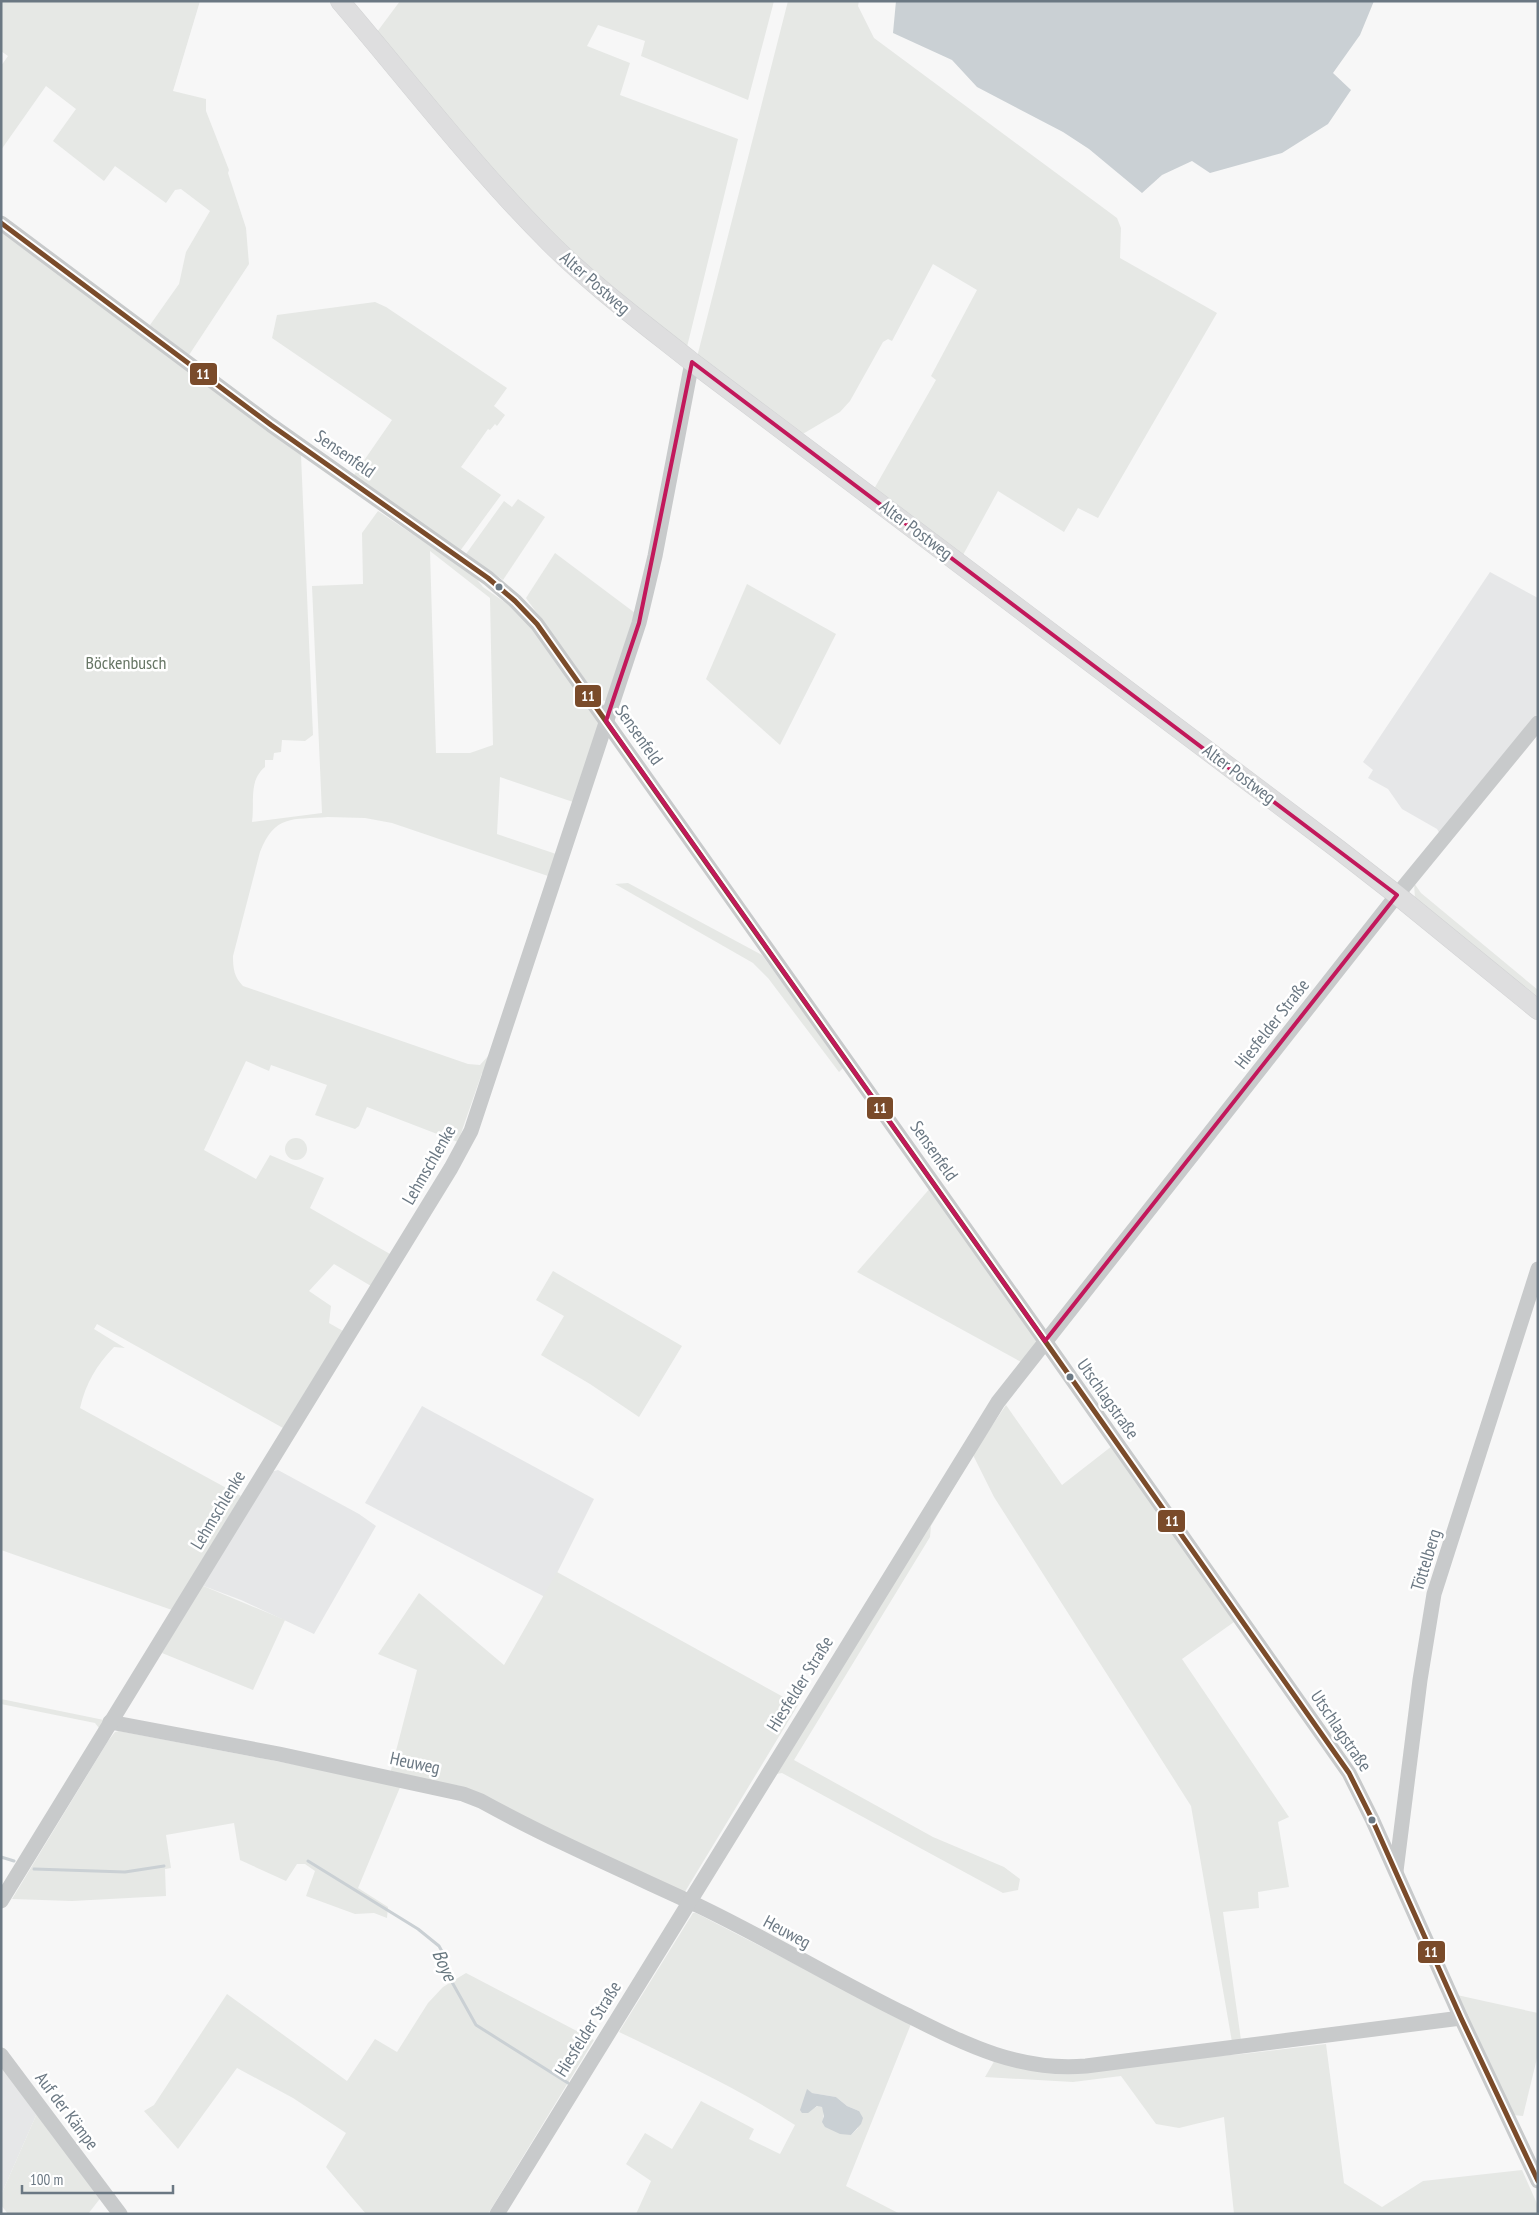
<svg xmlns="http://www.w3.org/2000/svg" width="1539" height="2215" viewBox="0 0 1539 2215" font-family="'PT Sans Narrow',sans-serif">
	<style>
		.built { fill: #e6e7e8 }
		.green { fill: #e6e8e5; fill-rule: evenodd }
		.water { fill: #cad0d4 }
		.lines { fill: none; stroke-linecap: round; stroke-linejoin: round }
		.stream { stroke: #cad0d4; stroke-width: 3 }
		.major-casing { stroke: #d2d3d4; stroke-width: 20 }
		.minor { stroke: #c8cacb; stroke-width: 15 }
		.major { stroke: #dededf; stroke-width: 19 }
		.bus-1-casing { stroke: #fff; stroke-width: 9 }
		.bus-1 { stroke: #7a4b2a; stroke-width: 5 }
		.marked { fill: none; stroke: #c2185b; stroke-width: 4; stroke-linejoin: round }
		.bus-dot { fill: #6b7883; stroke: #fff; stroke-width: 2 }
		.labels { text-anchor: middle; stroke-width: 5; stroke-linejoin: round; paint-order: stroke }
		.street-label { font-size: 18px; fill: #6b7883; stroke: #fff }
		.park-label { font-size: 18px; fill: #677665; stroke: #fff }
		.water-label { font-size: 19px; font-style: italic; fill: #67777f; stroke: #fff }
		.line-badge { stroke: #fff; stroke-width: 2 }
		.badge-label { font-size: 14px; text-anchor: middle; font-weight: bold; fill: #fff }
	</style>
	<rect width="100%" height="100%" fill="#f7f7f7"/>
	<g class="built">
		<path d="M1490 572 1538 598V713L1440 834 1437 829 1402 809 1388 789 1368 778 1373 770 1363 762Z"/>
		<path d="M422 1406 594 1499 545 1597 365 1503Z"/>
		<path d="M278 1470 359 1514 376 1526 314 1634 241 1600 201 1585 271 1472Z"/>
		<path d="M1 2062 38 2111 1 2195Z"/>
	</g>
	<g class="green">
		<path d="M1 1H200L173 91 206 99V111L229 170 228 173 246 228 249 264 189 355 150 325 179 284 186 252 210 211 181 189 175 190 166 203 115 166 104 181 53 141 76 109 46 86 1 150V66L8 56 1 51Z"/>
		<path d="M400 1H774L748 100 641 56 645 41 598 25 587 46 630 63 620 95 738 139 687 347C666 330 645 315 624 298 531 221 455 124 377 32Z"/>
		<path d="M788 1H859L858 6 874 38 1117 218 1121 228 1120 258 1217 313 1098 518 1078 508 1064 532 998 491 963 555 874 489 936 380 931 376 977 290 933 264 892 341 888 339 883 342 850 401 840 412 801 435 697 357Z"/>
		<path d="M1 231 301 455 313 735 305 741 282 740 281 752 274 753 273 760H265V767C248 781 255 802 252 822L322 813 312 586 363 584 362 533 378 511 459 565 475 577 483 587 519 612 548 646 595 713 600 723 598 738 567 835 562 837 573 802 500 777 497 834 556 854 549 888 487 1075 482 1073 458 1142 367 1107 359 1126 355 1129 315 1115 327 1085 271 1065 269 1071 246 1061 204 1150 256 1179 270 1155 324 1178 310 1208 390 1254 371 1286 334 1264 309 1291 331 1306 329 1323 343 1331 283 1428 97 1324 94 1329 125 1348 114 1347C96 1366 86 1383 80 1408L241 1496 172 1610 1 1550ZM430 551 490 598 493 745 470 753H436ZM328 817 365 818 392 823 548 876 489 1055 480 1065 468 1064 243 986C234 977 233 968 233 956L260 852C275 814 292 820 328 817Z"/>
		<path d="M375 302 386 307 507 388 494 406 505 415 497 426 495 424 490 430 488 429 461 467 501 495 460 551 354 475 392 420 272 338 277 315Z"/>
		<path d="M518 499 545 517 503 580 466 554 504 501 512 507Z"/>
		<path d="M555 553 635 613 606 701 600 700 526 598Z"/>
		<path d="M747 584 836 634 780 745 706 679Z"/>
		<path d="M628 883 762 955 844 1067 839 1072 768 978 753 963 615 884Z"/>
		<path d="M1414 883 1421 893 1538 990V1003L1415 899Z"/>
		<circle cx="296" cy="1149" r="11"/>
		<path d="M932 1186 1042 1338 1023 1363 857 1272Z"/>
		<path d="M553 1271 682 1346 639 1417 590 1384 541 1355 564 1316 536 1300Z"/>
		<path d="M1006 1405 1062 1485 1112 1446 1172 1530 1234 1622 1182 1659 1289 1817 1278 1822 1289 1887 1258 1892 1259 1908 1223 1912 1241 2040 1232 2042 1191 1806 994 1497 973 1455 931 1526 930 1537 794 1760 933 1837 1004 1867 1020 1879 1018 1890 1003 1893 782 1773 771 1775 973 1454Z"/>
		<path d="M557 1572 798 1705 683 1895 520 1817 460 1786 390 1774 417 1670 378 1654 419 1593 504 1665Z"/>
		<path d="M201 1585 285 1620 253 1690 162 1653Z"/>
		<path d="M1 1699 104 1720 99 1728 95 1723 1 1704Z"/>
		<path d="M119 1731 401 1785 358 1888 388 1907 387 1918 374 1913 355 1914 306 1896 315 1871 305 1864H297L286 1881 240 1860 234 1823 166 1835 171 1868 165 1869 166 1896 72 1901 12 1899 108 1741 115 1732Z"/>
		<path d="M693 1913H696L911 2024 846 2186 900 2214H636L651 2181 626 2164 645 2133 672 2149 701 2101 754 2129 749 2139 780 2154 795 2125C739 2089 679 2061 619 2032ZM812 2093 836 2097 847 2106 859 2111 858 2128 851 2135 823 2119 824 2112 822 2107 818 2106 811 2110Z"/>
		<path d="M466 1973 594 2040 488 2214H366L326 2167 346 2133 293 2098 237 2068 178 2149 144 2111 154 2105 227 1994 347 2081 375 2039 397 2052 428 2003 443 1987Z"/>
		<path d="M1457 1995 1538 2013V2054L1523 2116 1513 2115Z"/>
		<path d="M1326 2044 1344 2183 1382 2207 1423 2181 1522 2170 1538 2206V2214H1234L1224 2117 1179 2128 1156 2124 1121 2076 1073 2082 985 2077 996 2058 1036 2069 1243 2054Z"/>
		<path d="M38 2111 102 2196 88 2214H8L1 2205V2195Z"/>
	</g>
	<g class="water">
		<path d="M896 1H1374L1360 35 1333 73 1351 90 1328 124 1282 153 1210 173 1192 161 1162 175 1142 193 1089 149 1063 132 977 87 952 60 893 33Z"/>
		<path d="M807 2089 812 2093 836 2097 847 2106 859 2111 863 2118 861 2124 851 2135 840 2134 825 2127 822 2122 824 2116 822 2107 817 2106 808 2113H802L800 2110Z"/>
	</g>
	<g class="lines">
		<g class="stream">
			<path d="M1 1857 14 1861"/>
			<path d="M308 1861 418 1929 439 1946 444 1955 443 1966 476 2025 568 2083"/>
			<path d="M34 1869 125 1872 164 1866"/>
		</g>
		<g class="major-casing">
			<path id="major" d="M340 1C409 82 474 167 549 242 593 286 643 323 692 362L1338 849 1397 895 1538 1010"/>
		</g>
		<g class="minor">
			<path d="M1 223 271 425 488 578 515 601 537 624 1045 1341 1349 1773 1372 1819 1461 2018 1538 2181"/>
			<path d="M110 1722 279 1754 463 1794 481 1801C552 1840 626 1872 699 1906 770 1940 837 1981 907 2015 965 2044 1019 2072 1086 2066L1461 2018"/>
			<path d="M1396 1871 1420 1680 1434 1594 1538 1269"/>
			<path d="M1 1901 451 1168 471 1131 639 623 655 556 692 362"/>
			<path d="M1 2055 120 2214"/>
			<path d="M497 2214 998 1402 1397 895 1538 723"/>
		</g>
		<use href="#major" class="major"/>
		<g class="bus-1-casing">
			<path id="bus-1" d="M1 223 271 425 488 578 515 601 537 624 1045 1341 1349 1773 1372 1819 1461 2018 1538 2181"/>
		</g>
		<use href="#bus-1" class="bus-1"/>
	</g>
	<path class="marked" d="M692 362 1397 895 1045 1341 606 721 639 623Z"/>
	<g class="bus-dot">
		<circle cx="499" cy="587" r="4.5"/>
		<circle cx="1070" cy="1377" r="4.5"/>
		<circle cx="1372" cy="1820" r="4.5"/>
	</g>
	<g class="labels">
		<g class="street-label">
			<text transform="translate(595 283) rotate(41)" y="6">Alter Postweg</text>
			<text transform="translate(345 454) rotate(35)" y="6">Sensenfeld</text>
			<text transform="translate(916 530) rotate(37)" y="6">Alter Postweg</text>
			<text transform="translate(639 735) rotate(55)" y="6">Sensenfeld</text>
			<text transform="translate(1239 774) rotate(37)" y="6">Alter Postweg</text>
			<text transform="translate(1272 1024) rotate(-52)" y="6">Hiesfelder Straße</text>
			<text transform="translate(934 1151) rotate(55)" y="6">Sensenfeld</text>
			<text transform="translate(429 1165) rotate(-60)" y="6">Lehmschlenke</text>
			<text transform="translate(1108 1399) rotate(55)" y="6">Utschlagstraße</text>
			<text transform="translate(218 1510) rotate(-59)" y="6">Lehmschlenke</text>
			<text transform="translate(1426 1560) rotate(-73)" y="6">Töttelberg</text>
			<text transform="translate(800 1684) rotate(-58)" y="6">Hiesfelder Straße</text>
			<text transform="translate(1341 1731) rotate(56)" y="6">Utschlagstraße</text>
			<text transform="translate(415 1763) rotate(12)" y="6">Heuweg</text>
			<text transform="translate(787 1932) rotate(28)" y="6">Heuweg</text>
			<text transform="translate(588 2029) rotate(-58)" y="6">Hiesfelder Straße</text>
			<text transform="translate(67 2111) rotate(53)" y="6">Auf der Kämpe</text>
		</g>
		<g class="park-label">
			<text x="126" y="669">Böckenbusch</text>
		</g>
		<g class="water-label">
			<text transform="translate(445 1965) rotate(66)" y="7">Boye</text>
		</g>
	</g>
	<g class="line-badge">
		<rect x="189" y="362" width="29" height="24" rx="5" fill="#7a4b2a"/>
		<rect x="574" y="684" width="28" height="24" rx="5" fill="#7a4b2a"/>
		<rect x="866" y="1096" width="28" height="24" rx="5" fill="#7a4b2a"/>
		<rect x="1157" y="1509" width="29" height="24" rx="5" fill="#7a4b2a"/>
		<rect x="1417" y="1940" width="29" height="24" rx="5" fill="#7a4b2a"/>
	</g>
	<g class="badge-label">
		<text x="203" y="379">11</text>
		<text x="588" y="701">11</text>
		<text x="880" y="1113">11</text>
		<text x="1172" y="1526">11</text>
		<text x="1431" y="1957">11</text>
	</g>
	<rect width="1539" height="2215" fill="none" stroke="#6b7883" stroke-width="5"/>
	<path d="M22 2185v8h151v-8" fill="none" stroke="#6b7883" stroke-width="2.5"/>
	<text x="30" y="2185" font-size="15" fill="#6b7883" stroke="#ffffff" stroke-width="4" paint-order="stroke">100 m</text>
</svg>
